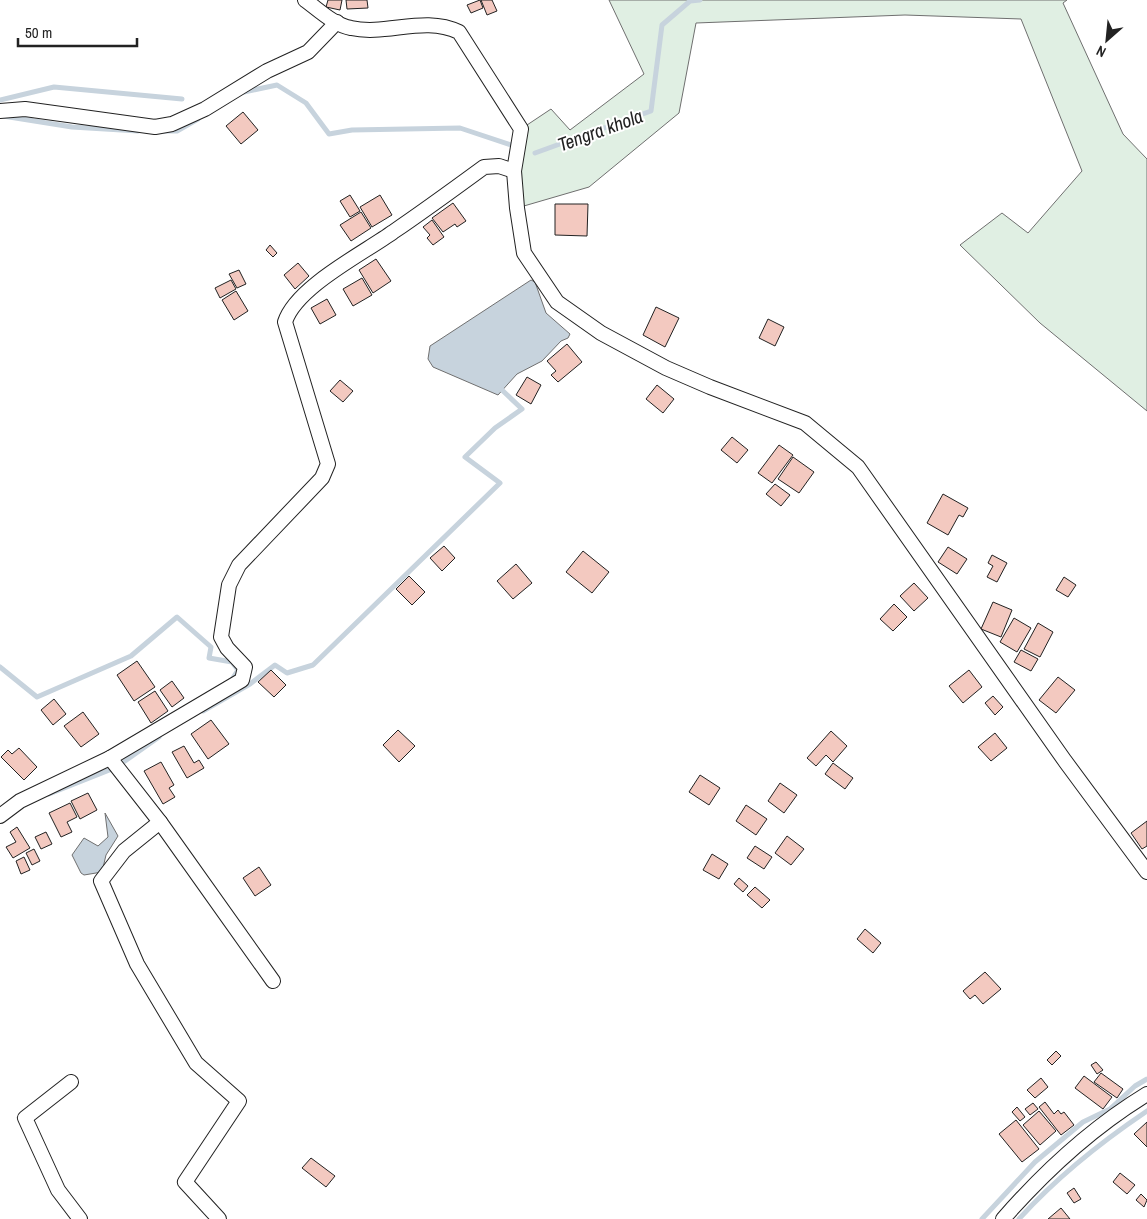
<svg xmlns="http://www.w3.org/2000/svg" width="1147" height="1219" viewBox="0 0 1147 1219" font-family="'Archivo Narrow',sans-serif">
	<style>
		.green { fill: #e0efe3; stroke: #6f6f6f }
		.water { fill: #c7d3dd; stroke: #6f6f6f }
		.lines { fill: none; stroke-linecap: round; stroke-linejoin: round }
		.stream { stroke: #c7d3dd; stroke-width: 5 }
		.building { fill: #f3c9c0; stroke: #222 }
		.minor-casing { stroke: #222; stroke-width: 16 }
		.minor { stroke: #fff; stroke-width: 14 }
		.labels { text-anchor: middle; stroke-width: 4; stroke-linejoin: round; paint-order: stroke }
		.water-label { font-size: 19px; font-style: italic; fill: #222; stroke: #fff }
	</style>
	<rect width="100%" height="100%" fill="#fff"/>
	<path class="green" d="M609 0H1067L1063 3 1123 134 1147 159V411L1040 323 960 245 1002 213 1028 233 1082 171 1021 19 905 15 696 23 679 113 589 187 517 208 521 129 551 109 570 130 644 74Z"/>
	<g class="water">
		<path d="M531 280 535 282 546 313 570 334 568 338 561 341 542 361 517 374 498 395 433 367 428 359 430 346Z"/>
		<path d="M105 813 118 836 106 855 102 872 84 875 81 873 72 855 84 838 98 846 108 837Z"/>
	</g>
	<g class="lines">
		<g class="stream">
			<path d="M244 92 277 85 306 103 329 134 352 130 460 128 511 145"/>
			<path d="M0 100 54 87 182 99"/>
			<path d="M3 116 72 127 138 131"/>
			<path d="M164 131H177L198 119"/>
			<path d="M535 153 651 111 662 25 690 1 700 0"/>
			<path d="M0 667 37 697 131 656 177 617 211 647 209 658 232 662 238 670 231 681"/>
			<path d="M203 711 250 684 275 665 287 673 313 665 500 483 465 457 495 428 522 409 502 390"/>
			<path d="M125 761 159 737"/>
			<path d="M49 794 112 769"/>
			<path d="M982 1219 1035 1162 1083 1122 1110 1109 1135 1086 1147 1079"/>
			<path d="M1019 1219C1056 1178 1101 1142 1147 1111"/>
		</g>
	</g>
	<g class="building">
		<path d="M328 0H342L340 10 326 7Z"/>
		<path d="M346 0H367L368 8 347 9Z"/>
		<path d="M480 0 483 8 471 13 467 5Z"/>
		<path d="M481 0H492L497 11 487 15Z"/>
		<path d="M243 112 258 130 241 144 226 126Z"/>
		<path d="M350 195 360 211 350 217 340 201Z"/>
		<path d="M380 195 392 215 372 227 360 207Z"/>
		<path d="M453 203 466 221 457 227 455 224 443 232 432 218Z"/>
		<path d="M555 204H588L587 236 555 235Z"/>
		<path d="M361 212 371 228 351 241 340 225Z"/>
		<path d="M432 220 444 237 433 245 427 238 430 235 423 227Z"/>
		<path d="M270 245 277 253 273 257 266 250Z"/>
		<path d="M376 259 391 281 373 293 359 270Z"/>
		<path d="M298 263 309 276 295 289 284 275Z"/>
		<path d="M239 270 246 284 237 288 229 274Z"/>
		<path d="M362 278 372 295 353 306 343 289Z"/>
		<path d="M231 280 236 289 220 298 215 288Z"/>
		<path d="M236 291 248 311 234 320 222 300Z"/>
		<path d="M327 299 336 315 320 324 311 308Z"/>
		<path d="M656 307 679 318 665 347 643 335Z"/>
		<path d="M768 319 784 327 775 346 759 338Z"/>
		<path d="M567 344 582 362 558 382 551 375 556 371 547 361Z"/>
		<path d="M527 377 541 385 531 404 516 395Z"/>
		<path d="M340 380 353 391 343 402 330 391Z"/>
		<path d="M657 385 674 399 663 413 646 399Z"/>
		<path d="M732 437 748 450 737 463 721 450Z"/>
		<path d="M779 445 793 455 772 483 758 473Z"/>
		<path d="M793 457 814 472 799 493 778 479Z"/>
		<path d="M775 484 790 495 781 506 766 494Z"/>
		<path d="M943 494 968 508 963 517 959 515 948 535 927 523Z"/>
		<path d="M444 546 455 558 442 571 430 558Z"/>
		<path d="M948 547 967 559 957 574 938 562Z"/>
		<path d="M583 551 609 572 592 593 566 572Z"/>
		<path d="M992 555 1007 563 997 582 987 577 993 566 988 563Z"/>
		<path d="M516 564 532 583 513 599 497 581Z"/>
		<path d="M409 576 425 592 412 605 396 589Z"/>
		<path d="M1064 577 1076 585 1068 597 1056 590Z"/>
		<path d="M914 583 928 598 914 611 900 596Z"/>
		<path d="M993 602 1012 610 1001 637 981 629Z"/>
		<path d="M894 604 907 617 893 631 880 619Z"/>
		<path d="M1014 618 1031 628 1017 652 1000 642Z"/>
		<path d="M1038 623 1053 632 1040 657 1024 649Z"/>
		<path d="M1021 650 1038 659 1031 671 1014 662Z"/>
		<path d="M137 661 155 687 134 701 117 675Z"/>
		<path d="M271 670 286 685 274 697 258 682Z"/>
		<path d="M969 670 982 687 963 703 949 686Z"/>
		<path d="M1058 677 1075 690 1056 713 1039 700Z"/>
		<path d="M172 681 184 698 172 707 160 690Z"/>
		<path d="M155 691 168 711 151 723 138 702Z"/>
		<path d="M993 696 1003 707 995 715 985 703Z"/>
		<path d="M54 699 66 714 53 725 41 710Z"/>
		<path d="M83 712 99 734 81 747 64 726Z"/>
		<path d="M211 720 229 744 208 759 191 734Z"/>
		<path d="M398 730 415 746 399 762 383 745Z"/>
		<path d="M831 731 847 746 833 762 826 755 816 766 807 758Z"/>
		<path d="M995 733 1007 748 991 761 978 747Z"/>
		<path d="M184 746 194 763 199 760 204 768 187 778 172 752Z"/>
		<path d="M19 748 37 767 24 780 1 757 8 750 12 754Z"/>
		<path d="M161 762 174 785 169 788 175 797 163 804 144 771Z"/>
		<path d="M833 763 853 778 845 789 825 774Z"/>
		<path d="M700 775 720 788 709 805 689 792Z"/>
		<path d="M780 783 797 795 784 813 768 801Z"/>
		<path d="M88 793 97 810 80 819 71 801Z"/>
		<path d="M70 803 77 817 67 822 72 832 61 837 49 813Z"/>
		<path d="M746 805 767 819 756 835 736 821Z"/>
		<path d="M1147 821V846L1142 849 1131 833Z"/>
		<path d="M17 827 30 848 13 858 6 847 16 842 10 832Z"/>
		<path d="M46 832 52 844 41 849 35 837Z"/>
		<path d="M787 836 804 849 791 865 775 853Z"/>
		<path d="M755 846 772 857 764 869 747 858Z"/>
		<path d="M34 849 40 861 32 865 26 853Z"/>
		<path d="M712 854 728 864 719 879 703 870Z"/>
		<path d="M24 857 30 870 21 874 16 861Z"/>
		<path d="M259 867 271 885 255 896 243 878Z"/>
		<path d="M739 878 748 886 743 892 734 884Z"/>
		<path d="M755 887 770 900 762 908 747 895Z"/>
		<path d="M865 929 881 943 873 953 857 939Z"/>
		<path d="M985 972 1001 989 983 1004 975 995 970 999 963 991Z"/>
		<path d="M1056 1051 1061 1056 1052 1065 1047 1060Z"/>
		<path d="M1096 1062 1103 1070 1097 1074 1091 1065Z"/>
		<path d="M1101 1073 1123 1089 1117 1098 1094 1082Z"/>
		<path d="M1084 1076 1112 1097 1103 1109 1075 1088Z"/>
		<path d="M1041 1078 1048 1087 1035 1098 1027 1090Z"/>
		<path d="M1045 1102 1054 1114 1058 1110 1061 1114 1064 1112 1074 1125 1061 1135 1039 1107Z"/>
		<path d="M1033 1103 1038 1109 1030 1115 1025 1109Z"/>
		<path d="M1017 1107 1025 1117 1020 1121 1012 1112Z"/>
		<path d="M1039 1111 1056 1131 1040 1145 1023 1125Z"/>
		<path d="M1016 1120 1039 1149 1022 1162 999 1134Z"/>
		<path d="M1147 1122V1147L1134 1134Z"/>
		<path d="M311 1158 335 1176 326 1187 302 1168Z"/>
		<path d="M1120 1173 1135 1185 1127 1194 1113 1182Z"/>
		<path d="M1074 1188 1081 1199 1074 1203 1067 1193Z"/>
		<path d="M1141 1194 1147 1200 1144 1207 1136 1200Z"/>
		<path d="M1061 1208 1070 1219H1048Z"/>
	</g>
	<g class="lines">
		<g class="minor-casing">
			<g id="minor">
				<path d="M305 0C319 10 334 25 351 28 387 36 424 15 459 32L521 129 514 171 517 208 524 253 557 302 601 333 666 368 710 387 805 423 858 467 1065 761 1147 872"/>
				<path d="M0 111 25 109 155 127 172 124 205 109 267 71 308 52 337 22"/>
				<path d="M110 758 160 822 124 851 101 881 137 964 196 1063 239 1101 185 1182 219 1219"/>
				<path d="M0 816 20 801 110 758 242 680 245 667 227 648 221 637 229 585 239 565 322 478 328 464 285 322C296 287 364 253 393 232 424 211 454 189 484 167L499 166 514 171"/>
				<path d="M160 822 273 981"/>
				<path d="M71 1082 25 1118 58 1190 80 1219"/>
				<path d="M1003 1219C1044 1172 1093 1127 1147 1094"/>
			</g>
		</g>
		<use href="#minor" class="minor"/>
	</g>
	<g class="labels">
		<g class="water-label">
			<text transform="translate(600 130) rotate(-20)" y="7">Tengra khola</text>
		</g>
	</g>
	<g transform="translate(1107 40) rotate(207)" stroke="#ffffff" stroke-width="4" paint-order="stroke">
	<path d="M0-4L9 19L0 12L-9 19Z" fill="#222222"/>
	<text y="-8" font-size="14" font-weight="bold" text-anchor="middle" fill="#222222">N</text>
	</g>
	<path d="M18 38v8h119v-8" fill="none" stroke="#222222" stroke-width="2.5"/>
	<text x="25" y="38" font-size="15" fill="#222222" stroke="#ffffff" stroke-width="4" paint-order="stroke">50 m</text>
</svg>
